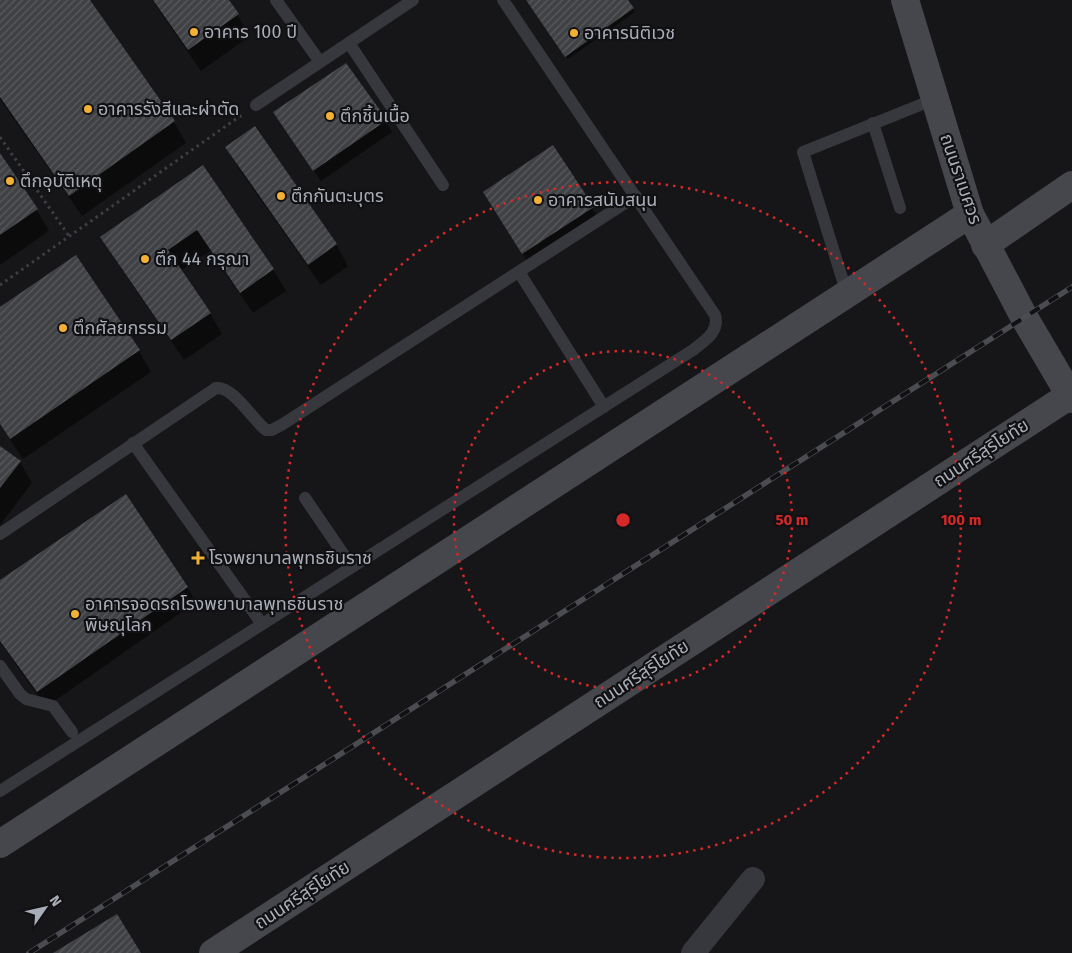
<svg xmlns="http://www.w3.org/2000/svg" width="1072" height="953" viewBox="0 0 1072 953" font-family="'Fira Sans','Noto Sans Thai',sans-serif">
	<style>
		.shadow { fill: #0007 }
		.building { fill: url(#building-hatch) }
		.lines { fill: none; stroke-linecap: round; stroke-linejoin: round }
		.path { stroke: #3d3f44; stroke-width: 3; stroke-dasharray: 2.5 4; stroke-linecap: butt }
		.lane { stroke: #37383d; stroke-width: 12 }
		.street { stroke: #37383d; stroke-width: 24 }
		.secondary { stroke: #45474d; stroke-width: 28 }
		.rail-casing { stroke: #4a4c52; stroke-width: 5.5 }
		.rail { stroke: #111113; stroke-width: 4; stroke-dasharray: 11; stroke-linecap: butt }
		.ring { fill: none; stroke: #d62828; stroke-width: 2.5; stroke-dasharray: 2.5 5 }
		.poi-dot { fill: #f2b134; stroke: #111113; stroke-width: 2 }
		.labels { text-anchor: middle; stroke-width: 4.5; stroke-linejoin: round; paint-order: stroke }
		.poi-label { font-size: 18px; fill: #a8adb8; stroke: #111113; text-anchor: start }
		.street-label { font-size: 18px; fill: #a8adb8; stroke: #111113 }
		.centre { fill: #d62828; stroke: #111113; stroke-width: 2.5 }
		.ring-label { font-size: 15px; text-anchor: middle; font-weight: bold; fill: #d62828; stroke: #111113; stroke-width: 4.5; stroke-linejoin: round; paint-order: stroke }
	</style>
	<defs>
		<pattern id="building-hatch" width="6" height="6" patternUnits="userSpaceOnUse" patternTransform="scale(1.25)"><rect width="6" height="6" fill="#404145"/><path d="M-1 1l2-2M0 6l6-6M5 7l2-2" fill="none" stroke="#595a5e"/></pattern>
	</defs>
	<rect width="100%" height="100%" fill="#161618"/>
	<g class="shadow">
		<path d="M0 0H89L174 122 186 143 82 216 0 99Z"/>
		<path d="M152 0H228L250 36 201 71Z"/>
		<path d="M527 0H627L635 12 568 59Z"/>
		<path d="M274 112 386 121 392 132 321 181Z"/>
		<path d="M552 147 602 223 532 268 493 208Z"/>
		<path d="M227 148 336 244 348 266 321 285 239 169Z"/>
		<path d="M0 156 37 210 49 231 0 265Z"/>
		<path d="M203 167 273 269 286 291 253 313 210 251 180 271 210 313 222 334 184 360 114 258 102 237Z"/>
		<path d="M75 257 139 351 151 372 23 459 0 425V308Z"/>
		<path d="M0 448 20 462 32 483 0 525Z"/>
		<path d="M0 582 187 587 196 602 46 707 0 642Z"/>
	</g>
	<g class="building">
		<path d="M0 0H90L175 121 69 196 0 97Z"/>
		<path d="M153 0H229L239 14 188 50Z"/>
		<path d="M526 0H628L634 8 565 57Z"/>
		<path d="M346 63 387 120 313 171 273 112Z"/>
		<path d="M255 126 337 244 308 265 225 147Z"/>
		<path d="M553 145 594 207 522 254 483 192Z"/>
		<path d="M0 153 38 209 0 235Z"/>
		<path d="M203 165 274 269 240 293 197 230 168 250 211 313 171 340 100 237Z"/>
		<path d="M76 255 140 350 10 439 0 424V307Z"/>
		<path d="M0 446 21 461 0 488Z"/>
		<path d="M126 494 188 587 37 692 0 641V580Z"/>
		<path d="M117 914 141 953H53Z"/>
	</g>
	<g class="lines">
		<g class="path">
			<path d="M0 137 69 236"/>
			<path d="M0 285 243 114"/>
		</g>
		<g class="lane">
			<path d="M276 0 320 62"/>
			<path d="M349 43 443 185"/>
			<path d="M256 105 413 0"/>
			<path d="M873 123 900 208"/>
			<path d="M519 272 604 407"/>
			<path d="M847 294 803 152 935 99"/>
			<path d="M133 443 262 624"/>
			<path d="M305 498 352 567"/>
			<path d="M0 534 216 388C233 386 252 419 266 430H272L283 424 636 196"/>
			<path d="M0 666 20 694 26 699 53 706 72 732"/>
			<path d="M0 791 693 350C704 341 720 332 715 315L503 0"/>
		</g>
		<path class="street" d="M693 953 753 879"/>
		<g class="secondary">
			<path d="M905 0 970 214 1024 317 1072 399"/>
			<path d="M985 245 1072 185"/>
			<path d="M0 844 970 214"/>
			<path d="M213 953 1072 394"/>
		</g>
		<g class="rail-casing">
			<path id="rail" d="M29 953 1072 287"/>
		</g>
		<use href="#rail" class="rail"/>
	</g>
	<g class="ring">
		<circle cx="623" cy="520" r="169"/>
		<circle cx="623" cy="520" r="338"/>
	</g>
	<g class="poi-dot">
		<circle cx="194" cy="32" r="5"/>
		<circle cx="574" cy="33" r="5"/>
		<circle cx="88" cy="109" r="5"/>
		<circle cx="330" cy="116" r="5"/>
		<circle cx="10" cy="181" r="5"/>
		<circle cx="281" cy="196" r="5"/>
		<circle cx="538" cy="200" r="5"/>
		<circle cx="145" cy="259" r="5"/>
		<circle cx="63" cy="328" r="5"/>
		<path d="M195.5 550.5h5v5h5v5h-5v5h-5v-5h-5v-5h5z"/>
		<circle cx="75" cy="614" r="5"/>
	</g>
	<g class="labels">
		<g class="poi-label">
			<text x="204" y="38">อาคาร 100 ปี</text>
			<text x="584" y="39">อาคารนิติเวช</text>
			<text x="98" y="115">อาคารรังสีและผ่าตัด</text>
			<text x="340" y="122">ตึกชิ้นเนื้อ</text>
			<text x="20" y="187">ตึกอุบัติเหตุ</text>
			<text x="291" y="202">ตึกกันตะบุตร</text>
			<text x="548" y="206">อาคารสนับสนุน</text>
			<text x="155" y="265">ตึก 44 กรุณา</text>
			<text x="73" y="334">ตึกศัลยกรรม</text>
			<text x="209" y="564">โรงพยาบาลพุทธชินราช</text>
			<text x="85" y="610">อาคารจอดรถโรงพยาบาลพุทธชินราช<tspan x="85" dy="21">พิษณุโลก</tspan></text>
		</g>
		<g class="street-label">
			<text transform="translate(961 179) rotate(71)" y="6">ถนนราเมศวร</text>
			<text transform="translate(981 453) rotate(-33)" y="6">ถนนศรีสุริโยทัย</text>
			<text transform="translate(641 674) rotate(-33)" y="6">ถนนศรีสุริโยทัย</text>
			<text transform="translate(302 895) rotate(-33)" y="6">ถนนศรีสุริโยทัย</text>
		</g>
	</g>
	<circle cx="623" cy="520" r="8" class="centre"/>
	<g class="ring-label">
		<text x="792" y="525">50 m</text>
		<text x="961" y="525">100 m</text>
	</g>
	<g transform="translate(45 908) rotate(56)" stroke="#111113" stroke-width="4" paint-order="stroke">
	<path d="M0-4L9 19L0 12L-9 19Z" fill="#a8adb8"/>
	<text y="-8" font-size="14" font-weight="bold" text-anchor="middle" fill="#a8adb8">N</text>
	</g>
</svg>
